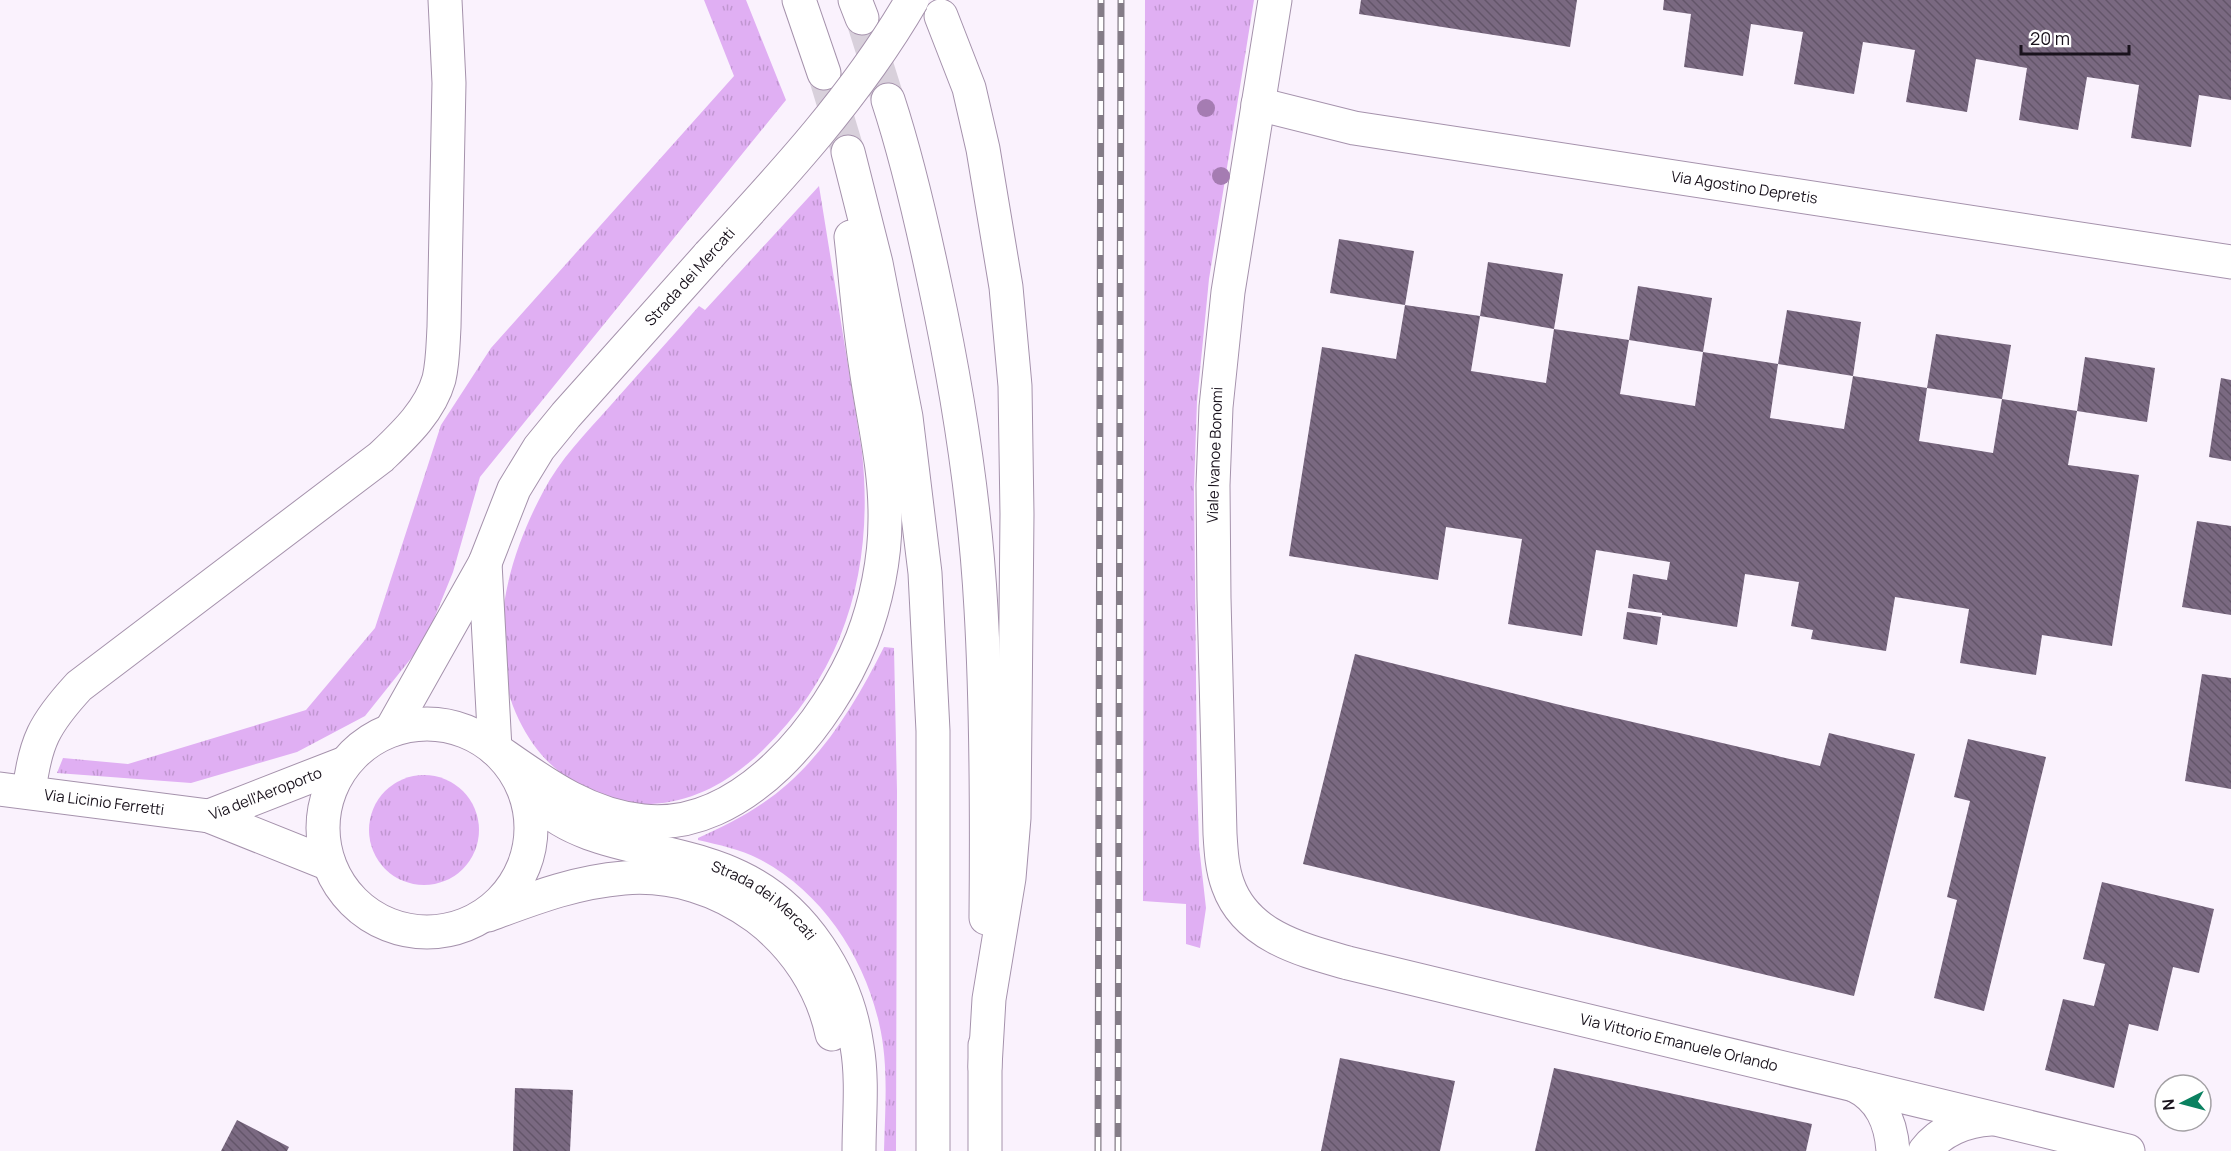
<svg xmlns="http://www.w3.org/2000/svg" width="2231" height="1151" viewBox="0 0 2231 1151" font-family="Manrope,sans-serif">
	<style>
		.grass { fill: url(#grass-tufts) }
		.building { fill: url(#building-back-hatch) }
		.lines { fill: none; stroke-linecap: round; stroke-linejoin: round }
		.highway-tunnel { stroke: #d8d0db; stroke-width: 33; stroke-dasharray: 33 16; stroke-linecap: butt }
		.minor-casing { stroke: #a592ac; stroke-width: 35 }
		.highway-casing { stroke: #a592ac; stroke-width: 35 }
		.minor { stroke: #fff; stroke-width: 33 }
		.highway { stroke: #fff; stroke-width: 33 }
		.rail-casing { stroke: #847c87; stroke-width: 7 }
		.rail { stroke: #fff; stroke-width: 4.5; stroke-dasharray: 14; stroke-linecap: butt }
		.minor-bridge-casing { stroke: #a592ac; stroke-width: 35; stroke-linecap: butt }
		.minor-bridge { stroke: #fff; stroke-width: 33 }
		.tree { fill: #a57cb2 }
		.labels { text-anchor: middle; stroke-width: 4.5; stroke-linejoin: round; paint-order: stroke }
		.street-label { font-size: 15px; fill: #19121c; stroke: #fff }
	</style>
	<defs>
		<pattern id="grass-tufts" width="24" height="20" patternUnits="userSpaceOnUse" patternTransform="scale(1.5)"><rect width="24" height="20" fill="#e0aff3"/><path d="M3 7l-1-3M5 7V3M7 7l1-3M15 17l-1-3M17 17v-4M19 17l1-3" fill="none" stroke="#c096d0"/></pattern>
		<pattern id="building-back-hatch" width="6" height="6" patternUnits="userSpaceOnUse" patternTransform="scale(1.5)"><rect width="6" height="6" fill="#7a6981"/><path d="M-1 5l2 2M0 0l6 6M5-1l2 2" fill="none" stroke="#635569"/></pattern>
	</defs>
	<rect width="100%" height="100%" fill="#faf2fd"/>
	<g class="grass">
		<path d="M704 0H746L786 100 480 477 453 572 425 641 365 716 297 752 191 783 57 773 63 758 128 764 306 710 375 628 441 425 491 348 734 76Z"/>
		<path d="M1145 0H1254L1209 279 1197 401 1194 488 1197 774 1199 846 1206 908 1200 948 1186 944V904L1143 901Z"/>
		<path d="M819 186 862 452C874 566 847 668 763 750 732 780 695 802 651 804 618 806 601 797 573 781 549 767 531 745 519 720 484 647 506 561 543 492 560 459 586 433 611 405 640 372 670 339 699 306L705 310Z"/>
		<path d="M884 647 894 648 897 791 896 1151H884C885 1109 889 1065 879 1023 864 956 821 891 759 859 740 849 719 845 698 840V838C720 828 743 817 763 803 818 766 855 705 884 647Z"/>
		<circle cx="424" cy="830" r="55"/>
	</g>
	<g class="building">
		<path d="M1361 0H1577L1570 47 1359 14Z"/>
		<path d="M1664 0H2231V100L2199 95 2191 147 2131 138 2139 85 2114 81 2087 77 2078 130 2019 120 2027 68 1976 59 1967 112 1906 102 1915 50 1890 46 1863 42 1854 94 1794 84 1803 32 1751 24 1743 76 1684 67 1691 14 1663 10Z"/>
		<path d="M1339 239 1414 251 1405 305 1330 293Z"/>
		<path d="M1488 262 1563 274 1554 329 1480 316Z"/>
		<path d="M1638 286 1712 298 1703 352 1629 340Z"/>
		<path d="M1405 305 1480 316 1471 371 1546 383 1554 329 1629 340 1620 394 1695 406 1703 352 1778 364 1770 418 1844 429 1853 376 1927 388 1919 441 1993 453 2002 399 2077 411 2068 465 2139 475 2112 646 2042 635 2036 675 1960 663 1969 609 1895 597 1886 651 1811 639 1813 630 1791 626 1799 582 1745 574 1737 627 1662 615V613L1628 608 1633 574 1667 580 1670 562 1596 550 1582 636 1508 624 1522 539 1446 527 1438 580 1289 556 1322 347 1396 359Z"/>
		<path d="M1787 310 1861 322 1853 376 1778 364Z"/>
		<path d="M1936 334 2011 345 2002 399 1927 388Z"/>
		<path d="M2085 357 2155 368 2147 422 2077 411Z"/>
		<path d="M2221 378 2231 380V461L2209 457Z"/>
		<path d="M2197 521 2231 526V615L2182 607Z"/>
		<path d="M1627 612 1661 617 1657 645 1623 639Z"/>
		<path d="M1355 654 1560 705 1820 766 1829 733 1915 754 1854 996 1303 864Z"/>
		<path d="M2202 674 2231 678V789L2185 781Z"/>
		<path d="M1968 739 2046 757 1984 1011 1934 998 1957 900 1947 897 1970 801 1954 797Z"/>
		<path d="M2102 882 2214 909 2199 973 2173 967 2158 1031 2129 1024 2114 1088 2045 1070 2063 999 2094 1006 2105 964 2083 959Z"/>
		<path d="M1340 1058 1455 1081 1440 1151H1321Z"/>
		<path d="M1554 1068 1812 1124 1806 1151H1535Z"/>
		<path d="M515 1088 573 1090 570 1151H513Z"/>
		<path d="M237 1120 289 1147 287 1151H221Z"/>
	</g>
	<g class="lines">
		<g class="highway-tunnel">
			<path d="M862 18 888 100"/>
			<path d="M824 73 848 152"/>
		</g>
		<g class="minor-casing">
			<g id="minor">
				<path id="s1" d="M1275 0 1228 292 1216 407 1213 485 1214 598 1220 834C1221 851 1222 869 1228 885 1246 936 1302 950 1348 963L2128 1151"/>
				<path id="s2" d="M1258 104 1354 128 2231 262"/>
				<path d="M485 563 495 749"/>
				<circle cx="427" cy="828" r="104"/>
				<path d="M391 730 485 563 514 489 539 448 566 415 709 255"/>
				<path id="s3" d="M522 782C527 789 532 797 539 803 569 833 617 842 656 851 684 858 713 864 739 877 804 908 847 976 857 1046 863 1080 859 1117 859 1151"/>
				<path id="s4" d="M0 789 209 816"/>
				<path d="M29 792C35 742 44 724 79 686L381 457C404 435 430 411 439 379 443 362 443 344 444 327L449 83 445 0"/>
				<path id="s5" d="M329 864 209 816 345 763"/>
				<path d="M488 915C534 898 575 882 624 878 721 870 812 939 832 1034"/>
				<path d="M1854 1085C1881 1098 1891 1122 1893 1151"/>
				<path d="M1925 1151C1940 1131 1966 1120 1991 1119"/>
			</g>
		</g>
		<g class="highway-casing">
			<g id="highway">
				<path d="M799 0 824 73"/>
				<path d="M855 0 862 18"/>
				<path d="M941 16 969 88 983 149 1006 287 1015 386 1017 514 1014 818 1009 878 989 999 985 1067"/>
				<path d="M888 100C908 161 922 223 935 285 958 392 975 500 981 609 987 712 987 815 986 918"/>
				<path d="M848 152 876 263 906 417 925 573 933 731V1151"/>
				<path d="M495 749C541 781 585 815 643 821 743 832 829 722 862 639 876 603 885 559 885 520 886 469 873 418 866 368 859 324 856 281 851 237"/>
				<path d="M985 1151V1045"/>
			</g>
		</g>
		<use href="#minor" class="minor"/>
		<use href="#highway" class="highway"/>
		<g class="rail-casing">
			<g id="rail">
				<path d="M1098 1151 1101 0"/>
				<path d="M1118 1151 1121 0"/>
			</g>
		</g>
		<use href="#rail" class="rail"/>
		<g class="minor-bridge-casing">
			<path id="minor-bridge" d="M709 255C783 175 857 95 912 0"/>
		</g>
		<use href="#minor-bridge" class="minor-bridge"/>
	</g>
	<g class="tree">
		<circle cx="1206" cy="108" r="9"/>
		<circle cx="1221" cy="176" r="9"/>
	</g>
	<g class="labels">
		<g class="street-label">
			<text dy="5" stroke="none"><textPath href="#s2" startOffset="494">Via Agostino Depretis</textPath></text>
			<text transform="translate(690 277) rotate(-48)" y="5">Strada dei Mercati</text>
			<text transform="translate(1215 455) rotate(-88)" y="5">Viale Ivanoe Bonomi</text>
			<text dy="5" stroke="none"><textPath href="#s5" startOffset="190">Via dell'Aeroporto</textPath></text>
			<text dy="5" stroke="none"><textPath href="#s4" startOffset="105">Via Licinio Ferretti</textPath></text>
			<text dy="5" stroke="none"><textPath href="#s3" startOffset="276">Strada dei Mercati</textPath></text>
			<text dy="5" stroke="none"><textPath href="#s1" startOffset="1380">Via Vittorio Emanuele Orlando</textPath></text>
		</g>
	</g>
	<g transform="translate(2183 1103) rotate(264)"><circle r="28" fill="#ffffff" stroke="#a3a0a4" stroke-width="1.5"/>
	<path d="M0-4.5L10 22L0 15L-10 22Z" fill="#0a8160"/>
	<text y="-9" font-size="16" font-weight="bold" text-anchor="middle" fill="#19121c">N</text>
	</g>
	<path d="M2021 45v9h108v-9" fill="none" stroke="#19121c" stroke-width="3"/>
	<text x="2030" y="45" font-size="18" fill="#19121c" stroke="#ffffff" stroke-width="4.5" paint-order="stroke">20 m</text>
</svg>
